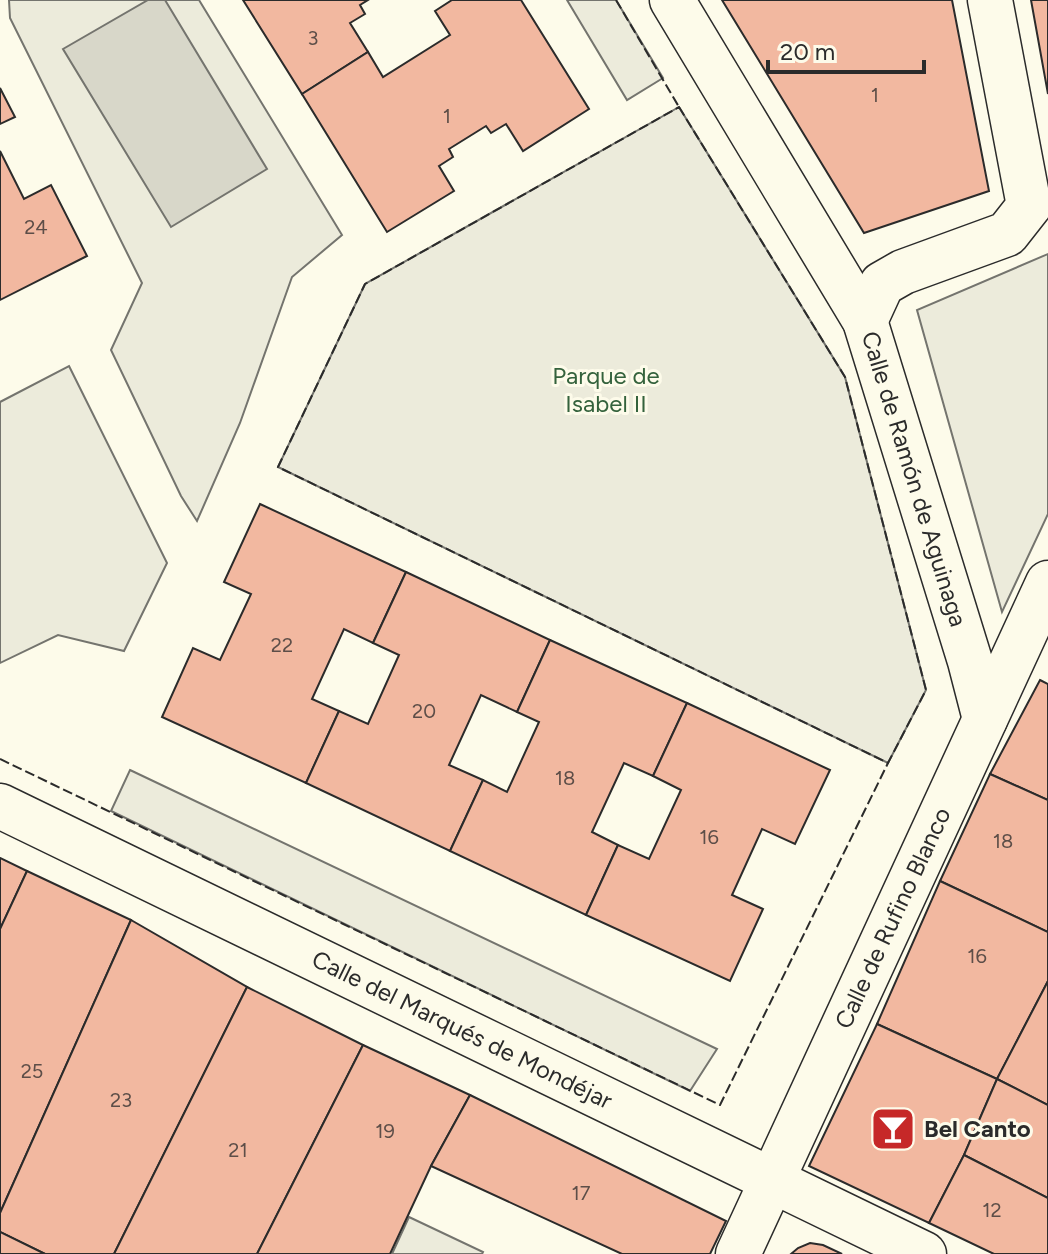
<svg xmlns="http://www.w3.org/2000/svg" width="1048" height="1254" viewBox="0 0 1048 1254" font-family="Figtree,sans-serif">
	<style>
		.green { fill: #ecebdb; stroke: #74746e; stroke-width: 2 }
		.water { fill: #d8d7c9; stroke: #74746e; stroke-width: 2 }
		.building { fill: #f2b8a0; stroke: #2b2b2b; stroke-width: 2 }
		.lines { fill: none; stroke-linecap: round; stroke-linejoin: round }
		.street-casing { stroke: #2b2b2b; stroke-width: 47 }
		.street { stroke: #fdfbea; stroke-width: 44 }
		.fence { stroke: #2b2b2b; stroke-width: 2; stroke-dasharray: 10 4; stroke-linecap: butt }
		.labels { text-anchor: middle; stroke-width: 6; stroke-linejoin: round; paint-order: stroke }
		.number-label { font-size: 20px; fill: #5d4e48 }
		.park-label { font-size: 24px; fill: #34623c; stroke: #fdfbea }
		.street-label { font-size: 24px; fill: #2b2b2b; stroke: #fdfbea }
		.poi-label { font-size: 24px; font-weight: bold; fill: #2b2b2b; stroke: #fdfbea; text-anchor: start }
	</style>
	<rect width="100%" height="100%" fill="#fdfbea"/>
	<g class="green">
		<path d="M9 0H199L342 235 292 277 240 423 197 521 181 496 111 350 142 283 10 18Z"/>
		<path d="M567 0H616L663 78 627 100Z"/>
		<path d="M679 107 845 377 926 690 888 763 278 467 365 284Z"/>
		<path d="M1048 254V514L1002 612 917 310Z"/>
		<path d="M69 366 167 563 124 651 58 635 0 663V402Z"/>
		<path d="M130 770 717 1049 690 1091 111 811Z"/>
		<path d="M409 1217 483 1252 482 1254H392Z"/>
	</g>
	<path class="water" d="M148 0H165L267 169 171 227 63 49Z"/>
	<g class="building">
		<path d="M243 0H368L360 5 365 14 350 23 368 52 302 94Z"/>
		<path d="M452 0H521L589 109 523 151 506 124 491 133 486 126 449 149 453 157 439 166 454 191 387 232 302 94 368 52 383 77 450 35 435 11Z"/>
		<path d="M722 0H952L989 191 864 233Z"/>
		<path d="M1031 0H1048V94Z"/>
		<path d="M0 88 15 117 0 124Z"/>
		<path d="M0 151 24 199 51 185 87 256 0 300Z"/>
		<path d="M260 504 406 572 373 643 344 629 312 699 339 711 306 783 162 717 193 648 220 660 251 594 224 582Z"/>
		<path d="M406 572 550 640 517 712 481 695 449 765 483 780 450 851 306 783 339 711 368 724 399 655 373 643Z"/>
		<path d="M550 640 687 703 653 776 624 763 592 832 618 845 586 915 450 851 483 780 507 792 539 722 517 712Z"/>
		<path d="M1040 680 1048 684V800L990 774Z"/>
		<path d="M687 703 830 770 795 844 762 829 732 895 763 909 730 981 586 915 618 845 649 859 681 790 653 776Z"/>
		<path d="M990 774 1048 800V932L940 881Z"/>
		<path d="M0 858 27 871 0 929Z"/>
		<path d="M27 871 131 920 0 1213V929Z"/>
		<path d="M940 881 1048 932V981L997 1079 877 1024Z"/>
		<path d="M131 920 247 987 114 1254H45L0 1232V1213Z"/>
		<path d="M1048 981V1105L997 1079Z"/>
		<path d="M247 987 363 1045 257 1254H114Z"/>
		<path d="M877 1024 997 1079 964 1155 929 1223 809 1166Z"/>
		<path d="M363 1045 470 1095 431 1166 390 1254H257Z"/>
		<path d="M997 1079 1048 1105V1198L964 1155Z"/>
		<path d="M470 1095 726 1221 710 1254H622L431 1166Z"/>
		<path d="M964 1155 1048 1198V1254H994L929 1223Z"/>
		<path d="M0 1232 45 1254H0Z"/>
		<path d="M810 1243 823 1245 842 1254H791L798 1248Z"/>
	</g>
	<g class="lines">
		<g class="street-casing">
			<g id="street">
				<path d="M672 0 865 321 970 661 985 719"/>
				<path d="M865 321 882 284 903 272 1007 234 1029 206 990 0"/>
				<path d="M0 806 924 1254"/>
				<path d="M738 1254 1048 583"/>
			</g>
		</g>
		<use href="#street" class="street"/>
		<g class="fence">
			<path d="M616 0 679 107"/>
			<path d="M679 107 845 377 926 690 888 763 278 467 365 284Z"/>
			<path d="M0 759 720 1105 888 763"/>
		</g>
	</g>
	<defs>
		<g id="bar-square" transform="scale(2.3)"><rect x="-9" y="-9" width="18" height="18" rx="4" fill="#c62828" stroke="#fdfbea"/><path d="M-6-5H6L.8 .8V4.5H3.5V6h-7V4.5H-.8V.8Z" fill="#fff"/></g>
	</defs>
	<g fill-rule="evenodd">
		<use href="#bar-square" x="893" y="1129"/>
	</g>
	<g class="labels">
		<g class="number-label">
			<text x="313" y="45">3</text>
			<text x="875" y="102">1</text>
			<text x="447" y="123">1</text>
			<text x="36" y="234">24</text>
			<text x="282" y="652">22</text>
			<text x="424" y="718">20</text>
			<text x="565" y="785">18</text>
			<text x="709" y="844">16</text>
			<text x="1003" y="848">18</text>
			<text x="977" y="963">16</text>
			<text x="32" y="1078">25</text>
			<text x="121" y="1107">23</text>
			<text x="385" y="1138">19</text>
			<text x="238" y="1157">21</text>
			<text x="581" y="1200">17</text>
			<text x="992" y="1217">12</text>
		</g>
		<g class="park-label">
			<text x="606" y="384">Parque de<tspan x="606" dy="28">Isabel II</tspan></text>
		</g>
		<g class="street-label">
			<text transform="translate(914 479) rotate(73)" y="8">Calle de Ramón de Aguinaga</text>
			<text transform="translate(893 918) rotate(-65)" y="8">Calle de Rufino Blanco</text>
			<text transform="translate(462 1030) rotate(26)" y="8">Calle del Marqués de Mondéjar</text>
		</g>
		<g class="poi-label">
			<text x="924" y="1137">Bel Canto</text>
		</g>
	</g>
	<path d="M768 60v12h156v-12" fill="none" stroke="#2b2b2b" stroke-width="4"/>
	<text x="780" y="60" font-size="24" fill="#2b2b2b" stroke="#fdfbea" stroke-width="6" paint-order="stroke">20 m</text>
</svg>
